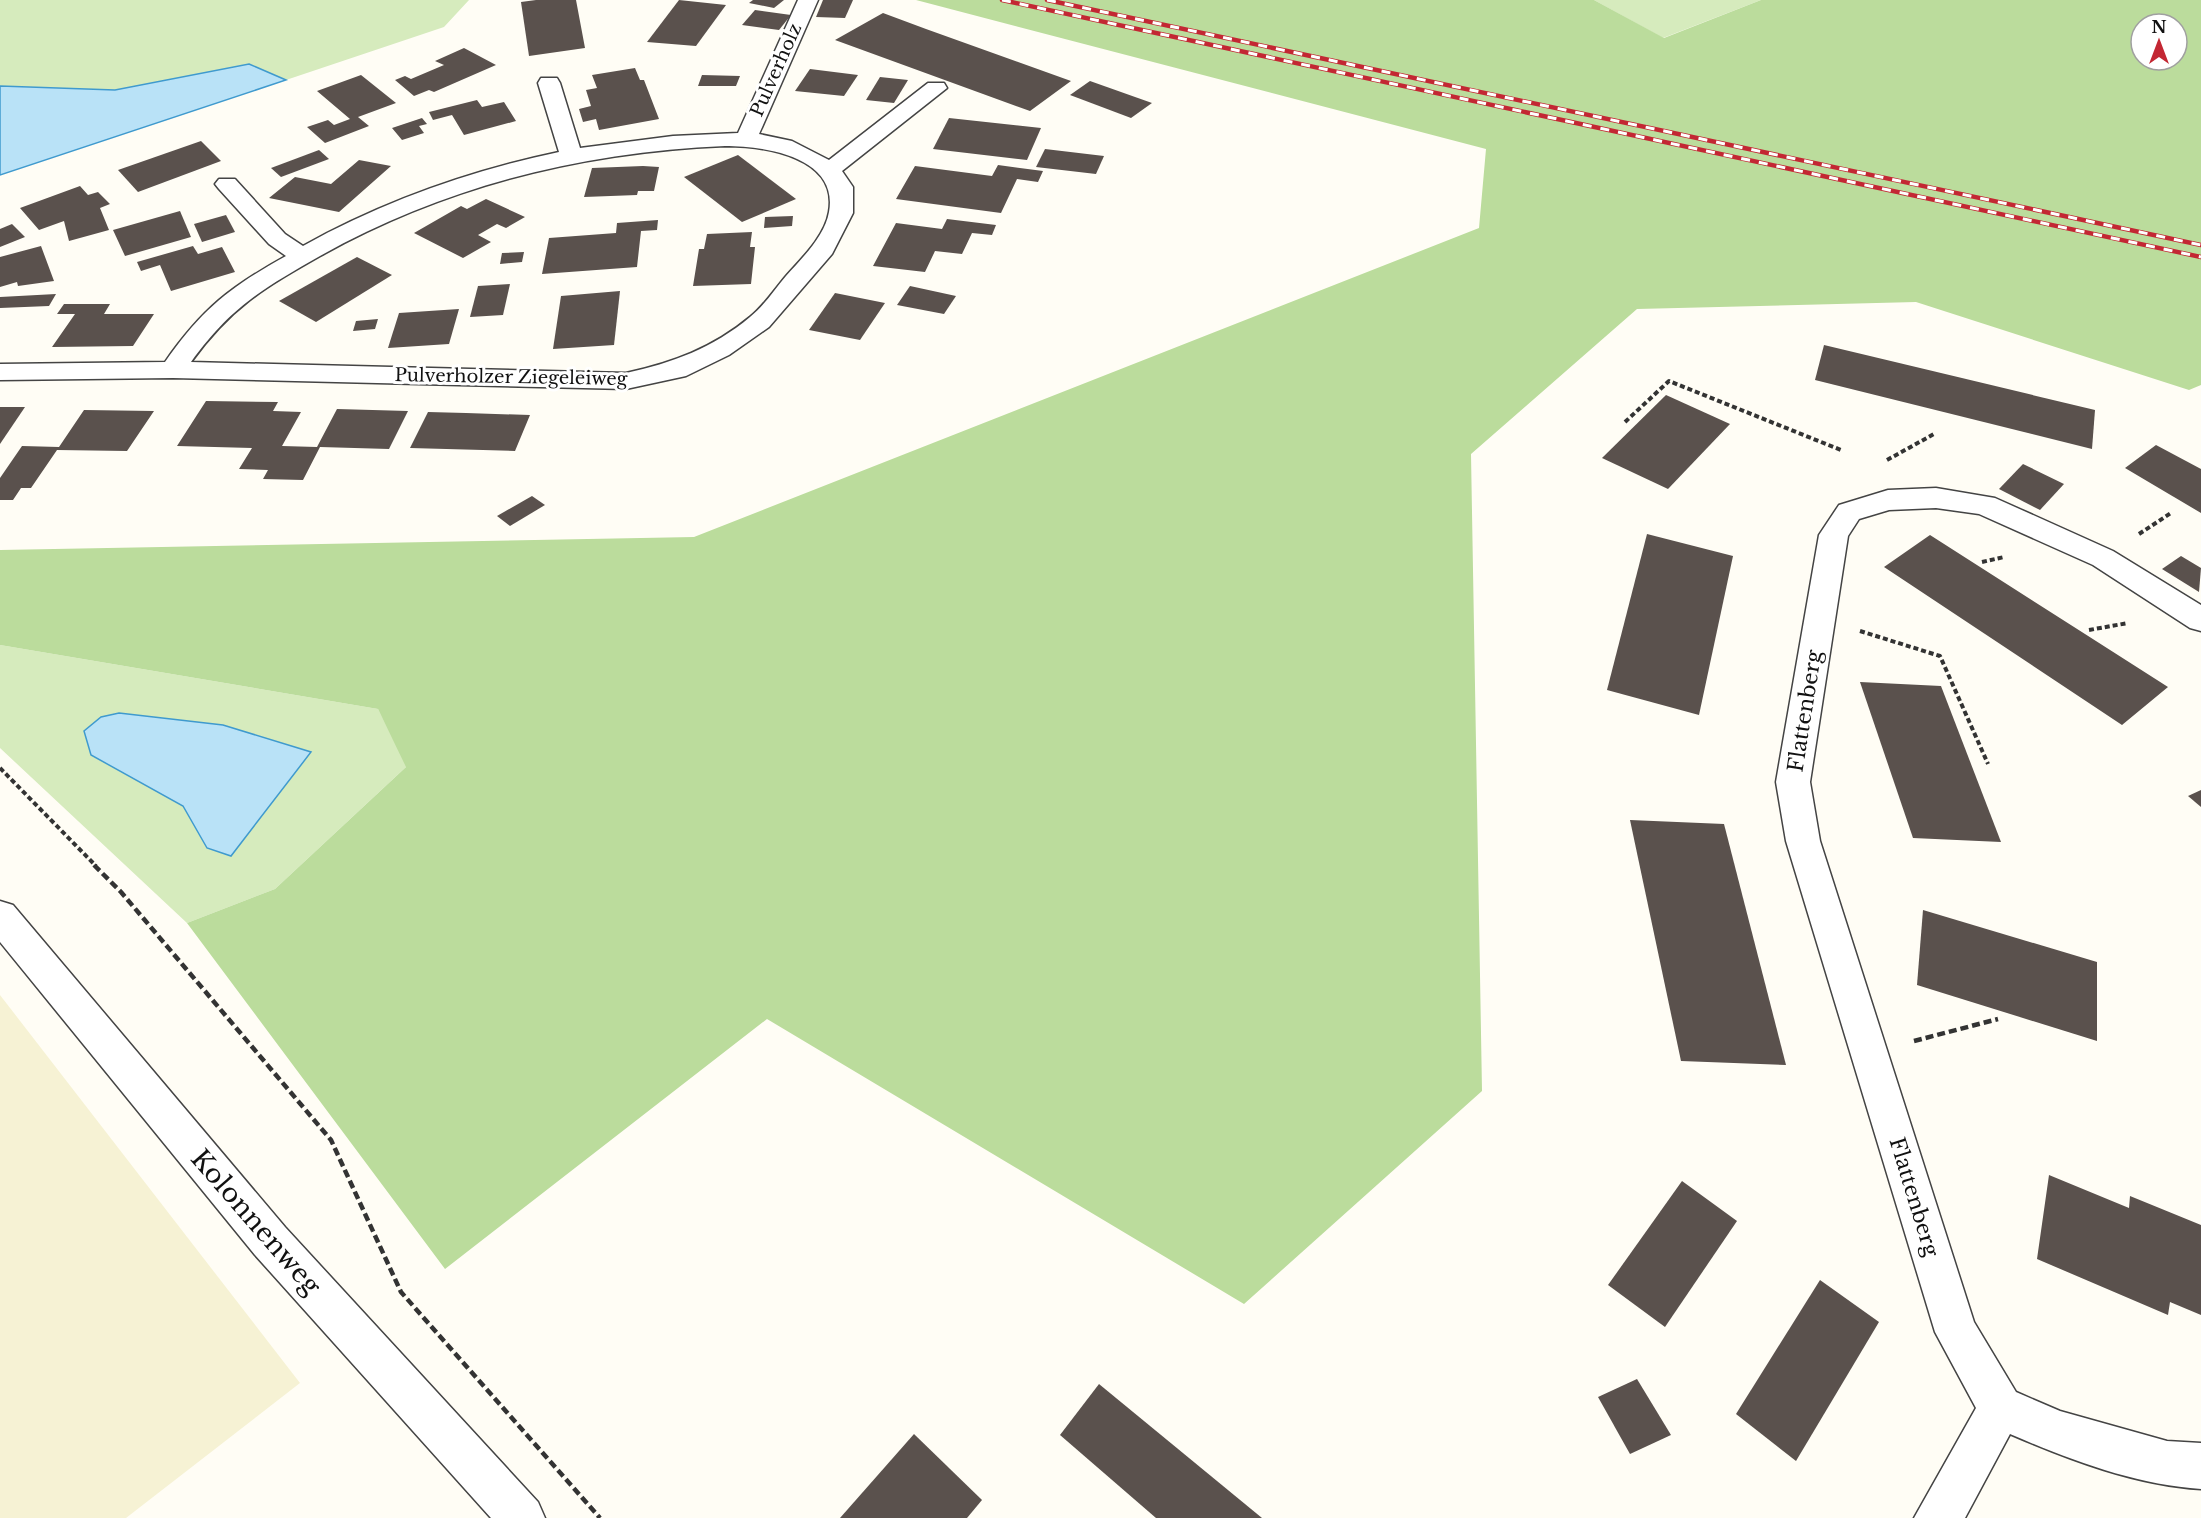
<svg xmlns="http://www.w3.org/2000/svg" width="2201" height="1518" viewBox="0 0 2201 1518" font-family="'Libre Baskerville',serif">
	<style>
		.farmland { fill: #f6f2d4 }
		.green { fill: #d6ebbd; fill-rule: evenodd }
		.forest { fill: #bbdc9c; fill-rule: evenodd }
		.water { fill: #b9e2f7; stroke: #3f9ace; stroke-width: 1.5 }
		.building { fill: #5a514d }
		.lines { fill: none; stroke-linecap: round; stroke-linejoin: round }
		.street-casing { stroke: #444; stroke-width: 3 }
		.path-far1 { stroke: #333; stroke-width: 4; stroke-dasharray: 5 3; stroke-linecap: butt }
		.path { stroke: #333; stroke-width: 4.5; stroke-dasharray: 8 4; stroke-linecap: butt }
		.street { fill: #fff; fill-rule: evenodd }
		.rail-casing { stroke: #c32733; stroke-width: 4.5 }
		.rail { stroke: #fff; stroke-width: 3; stroke-dasharray: 9; stroke-linecap: butt }
		.labels { text-anchor: middle; stroke-width: 6; stroke-linejoin: round; paint-order: stroke }
		.far-street-label { font-size: 18px; fill: #111; stroke: #fff }
		.street-label { font-size: 21px; fill: #111; stroke: #fff }
		.near-street-label { font-size: 26px; fill: #111; stroke: #fff }
	</style>
	<rect width="100%" height="100%" fill="#fffdf5"/>
	<path class="farmland" d="M0 995 300 1383 126 1518H0Z"/>
	<g class="green">
		<path d="M0 0H469L444 27 286 80 249 64 115 90 0 86Z"/>
		<path d="M1594 0H1761L1663 38Z"/>
		<path d="M0 645 378 709 407 766 275 889 187 923 0 748ZM119 713 223 725 207 848 183 806 101 717Z"/>
	</g>
	<path class="forest" d="M916 0H1594L1664 38 1761 0H2201V385L2189 390 1916 302 1637 309 1471 454 1482 1091 1244 1304 767 1019 445 1269 187 923 275 889 406 767 378 709 0 645V550L694 537 1479 228 1486 149ZM2141 24H2177V60H2141Z"/>
	<g class="water">
		<path d="M249 64 286 80 0 175V86L115 90Z"/>
		<path d="M119 713 223 725 311 752 231 856 207 848 183 806 91 755 84 731 101 717Z"/>
	</g>
	<g class="building">
		<path d="M536 0H576L585 48 529 56 521 2Z"/>
		<path d="M679 0 726 5 696 46 647 42Z"/>
		<path d="M753 0H784L774 8 749 3Z"/>
		<path d="M823 0H853L845 18 816 17Z"/>
		<path d="M755 10 791 15 779 30 742 25Z"/>
		<path d="M883 13 926 29 1071 81 1030 111 835 40Z"/>
		<path d="M464 48 496 65 434 92 429 90 414 96 395 80 405 76 411 79 444 65 435 61Z"/>
		<path d="M635 68 640 80H644L659 119 599 130 596 119 583 122 579 109 591 106 586 90 597 88 592 75Z"/>
		<path d="M810 69 858 75 844 96 795 91Z"/>
		<path d="M361 75 396 103 358 117 369 126 325 143 307 127 328 120 334 125 350 119 317 91Z"/>
		<path d="M702 75 740 76 736 86H698Z"/>
		<path d="M880 77 908 80 894 103 866 100Z"/>
		<path d="M1090 81 1152 103 1131 118 1070 95Z"/>
		<path d="M477 100 482 107 504 102 516 121 464 135 452 115 433 120 429 112Z"/>
		<path d="M422 118 427 124 419 126 424 133 402 140 392 128Z"/>
		<path d="M949 118 1041 128 1027 160 933 149Z"/>
		<path d="M201 141 221 161 138 192 118 170Z"/>
		<path d="M1045 149 1104 156 1096 174 1036 167Z"/>
		<path d="M319 150 329 159 281 177 271 168Z"/>
		<path d="M738 155 796 199 742 222 684 177Z"/>
		<path d="M359 160 391 166 339 212 269 198 295 177 331 184Z"/>
		<path d="M998 165 1043 171 1038 182 1017 179 1001 213 896 199 915 166 992 176Z"/>
		<path d="M643 166 659 167 654 191H638L637 195 584 197 592 168Z"/>
		<path d="M80 186 88 195 98 192 110 204 100 208 109 230 69 241 64 221 39 230 20 208Z"/>
		<path d="M486 199 525 217 506 228 497 224 478 235 491 242 463 258 414 233 461 206 467 209Z"/>
		<path d="M180 211 191 237 125 256 113 230Z"/>
		<path d="M226 215 235 232 202 242 194 224Z"/>
		<path d="M793 216 792 226 764 228 765 217Z"/>
		<path d="M947 219 996 225 992 235 972 233 962 254 935 251 925 272 873 266 896 223 942 229Z"/>
		<path d="M658 220 657 230 641 231 637 267 542 274 549 238 616 233 617 223Z"/>
		<path d="M12 224 25 237 0 247V229Z"/>
		<path d="M752 232 750 247H755L751 284 693 286 699 249H704L707 234Z"/>
		<path d="M41 246 54 281 18 286 17 282 0 287V257Z"/>
		<path d="M193 246 198 254 222 247 235 272 171 291 160 265 141 271 137 262Z"/>
		<path d="M524 252 522 262 500 264 502 253Z"/>
		<path d="M357 257 392 275 316 322 279 301Z"/>
		<path d="M510 284 503 315 470 317 478 286Z"/>
		<path d="M910 286 956 296 944 314 897 305Z"/>
		<path d="M620 291 614 345 553 349 561 296Z"/>
		<path d="M835 293 885 303 860 340 809 330Z"/>
		<path d="M56 294 49 306 0 308V297Z"/>
		<path d="M64 304H110L104 314H154L133 346 52 347 75 314H57Z"/>
		<path d="M459 309 449 344 388 348 399 313Z"/>
		<path d="M378 319 375 329 353 331 356 321Z"/>
		<path d="M1824 345 2095 410 2092 449 1815 380Z"/>
		<path d="M1666 395 1730 424 1668 489 1602 458Z"/>
		<path d="M206 401 278 402 273 411 301 412 282 446 317 447 337 409 408 411 389 449 320 447 303 480 263 479 268 470 239 469 252 448 177 446Z"/>
		<path d="M0 407H25L0 444Z"/>
		<path d="M84 410 154 411 127 451 57 450 31 488H21L13 500H0V478L22 446 59 447Z"/>
		<path d="M428 412 466 413 530 415 515 451 410 448Z"/>
		<path d="M2156 445 2201 469V513L2125 468Z"/>
		<path d="M2023 464 2064 484 2040 510 1999 489Z"/>
		<path d="M532 496 545 505 510 526 497 516Z"/>
		<path d="M1647 534 1733 556 1699 715 1607 690Z"/>
		<path d="M1930 535 2085 634 2168 687 2122 725 1884 567Z"/>
		<path d="M2181 556 2201 568 2199 592 2162 569Z"/>
		<path d="M1860 682 1941 686 2001 842 1913 838Z"/>
		<path d="M2201 790V807L2188 796Z"/>
		<path d="M1630 820 1724 824 1786 1065 1681 1061Z"/>
		<path d="M1923 910 2097 962V1041L1917 985Z"/>
		<path d="M2049 1175 2129 1208 2130 1196 2201 1225V1315L2170 1302 2168 1315 2037 1259Z"/>
		<path d="M1682 1181 1737 1221 1665 1327 1608 1285Z"/>
		<path d="M1820 1280 1879 1322 1796 1461 1736 1414Z"/>
		<path d="M1637 1379 1671 1435 1630 1454 1598 1397Z"/>
		<path d="M1099 1384 1262 1518H1156L1060 1435Z"/>
		<path d="M914 1434 982 1500 967 1518H840Z"/>
	</g>
	<g class="lines">
		<g class="street-casing">
			<g id="street">
				<path d="M798 0H818L759 134 792 141 829 160 928 83H944L947 88 842 171 853 187V213L832 254 769 327 729 355 686 376 626 389 173 378 0 380V364L165 362C202 309 230 287 286 256L269 244 219 189 215 184 219 179H235L285 234 303 246C384 201 469 171 559 152L538 83 541 78H557L560 83 580 148 673 136 738 133ZM725 146C765 146 839 157 829 212 825 236 802 258 786 276 775 289 764 306 750 317 713 348 672 363 626 373L191 362C231 307 262 289 320 256 445 186 582 152 725 146Z"/>
				<path d="M1936 488 1995 498 2113 551 2201 605V631L2190 628 2093 565 1979 514 1936 508 1889 510 1859 519 1848 536 1810 782 1820 841 1974 1322 2016 1392 2060 1411 2167 1441 2201 1443V1489C2136 1485 2070 1460 2010 1434L1965 1518H1914L1976 1408 1935 1332 1786 841 1776 782 1819 535 1839 505 1888 490Z"/>
				<path d="M0 901 13 905 285 1227 538 1502 545 1518H491L255 1255 0 942Z"/>
			</g>
		</g>
		<g class="path-far1">
			<path d="M1625 422 1669 381 1841 450"/>
			<path d="M1887 460 1934 434"/>
			<path d="M2139 534 2171 513"/>
			<path d="M1982 562 2004 557"/>
			<path d="M2089 630 2128 623"/>
			<path d="M1860 631 1940 656 1988 764"/>
			<path d="M0 768 96 866"/>
		</g>
		<g class="path">
			<path d="M94 865 121 892 331 1140 401 1292 600 1518"/>
			<path d="M1914 1041 1998 1019"/>
		</g>
		<use href="#street" class="street"/>
		<g class="rail-casing">
			<g id="rail">
				<path d="M1002 0 2201 257"/>
				<path d="M1047 0 2201 245"/>
			</g>
		</g>
		<use href="#rail" class="rail"/>
	</g>
	<g class="labels">
		<g class="far-street-label">
			<text transform="translate(776 70) rotate(-66)" y="6">Pulverholz</text>
			<text transform="translate(511 377) rotate(1)" y="6">Pulverholzer Ziegeleiweg</text>
		</g>
		<g class="street-label">
			<text transform="translate(1805 711) rotate(-81)" y="7">Flattenberg</text>
			<text transform="translate(1914 1197) rotate(73)" y="7">Flattenberg</text>
		</g>
		<g class="near-street-label">
			<text transform="translate(256 1222) rotate(49)" y="9">Kolonnenweg</text>
		</g>
	</g>
	<g transform="translate(2159 42)"><circle r="28" fill="#ffffff" stroke="#a0a0a0" stroke-width="1.5"/>
	<path d="M0-4.5L10 22L0 15L-10 22Z" fill="#c32733"/>
	<text y="-9" font-size="16" font-weight="bold" text-anchor="middle" fill="#111111">N</text>
	</g>
</svg>
